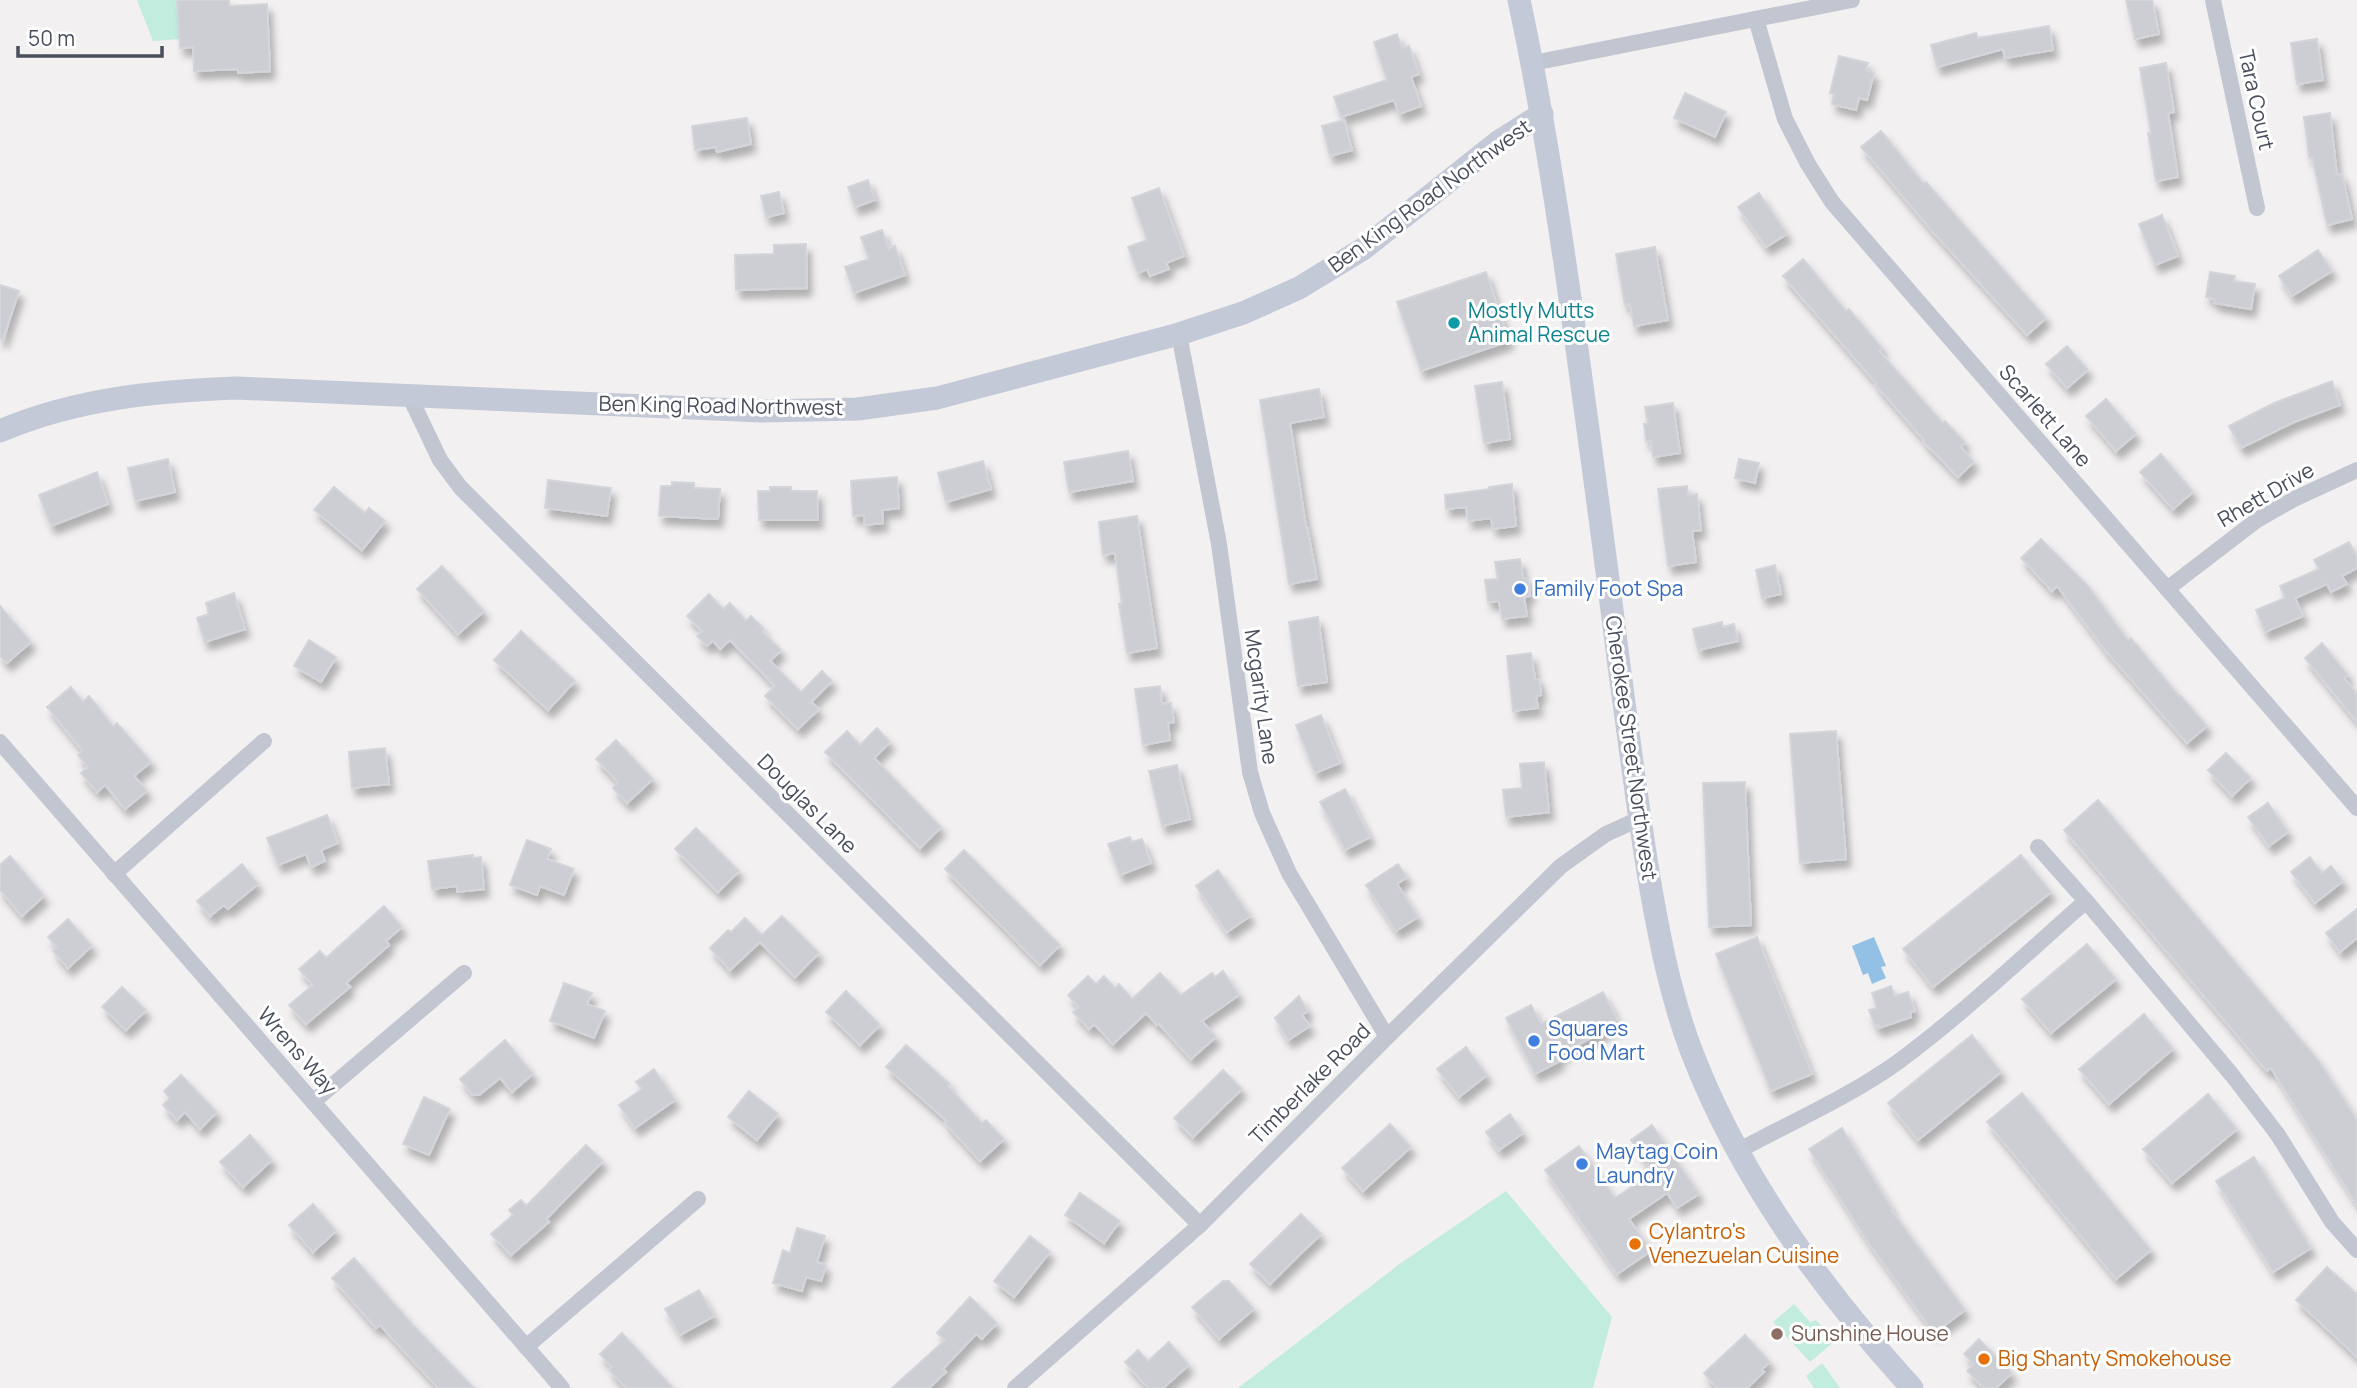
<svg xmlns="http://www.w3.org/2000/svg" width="2357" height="1388" viewBox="0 0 2357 1388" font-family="Manrope,sans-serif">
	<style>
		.green { fill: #c2ecdd }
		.water { fill: #93c0e5 }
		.building { fill: #cdced4; stroke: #d4d5db; stroke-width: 2; filter: url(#shadow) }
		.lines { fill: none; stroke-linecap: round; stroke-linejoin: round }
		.street { stroke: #c2c6d0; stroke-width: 16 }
		.secondary { stroke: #c4c9d7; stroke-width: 23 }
		.culture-dot { fill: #0f9aa8; stroke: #fff; stroke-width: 2.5 }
		.shop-dot { fill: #3f7fe0; stroke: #fff; stroke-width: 2.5 }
		.food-dot { fill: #e8710a; stroke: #fff; stroke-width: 2.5 }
		.education-dot { fill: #8d6e63; stroke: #fff; stroke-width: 2.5 }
		.labels { text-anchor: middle; stroke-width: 6; stroke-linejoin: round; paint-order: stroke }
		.street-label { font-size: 21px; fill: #494e5c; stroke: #fff }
		.culture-label { font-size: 21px; fill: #0d838f; stroke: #fff; text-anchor: start }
		.shop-label { font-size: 21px; fill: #366cbe; stroke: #fff; text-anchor: start }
		.food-label { font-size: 21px; fill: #c56008; stroke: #fff; text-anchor: start }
		.education-label { font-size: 21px; fill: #785e54; stroke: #fff; text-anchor: start }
	</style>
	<defs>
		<filter id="shadow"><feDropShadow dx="4.5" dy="8" stdDeviation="3.5" flood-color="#0004"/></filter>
	</defs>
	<rect width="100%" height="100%" fill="#f2f0f0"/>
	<g class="green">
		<path d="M137 0H177L179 39 153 41Z"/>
		<path d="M1506 1191 1612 1317 1593 1388H1238L1401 1263Z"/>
		<path d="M1794 1304 1810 1322 1816 1320 1835 1341 1810 1362 1773 1322Z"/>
		<path d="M1821 1364H1823L1840 1388H1814L1806 1376Z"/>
	</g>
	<path class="water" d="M1874 937 1886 966 1881 967 1886 978 1872 984 1868 973 1863 975 1852 946Z"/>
	<g class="building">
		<path d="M177 0H229V6L267 4 270 71 238 73V69L194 71 193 47 180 48Z"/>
		<path d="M2126 0H2152L2159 34 2135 39Z"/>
		<path d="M2049 26 2053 50 2005 58 2003 49 1937 67 1931 45 1976 33 1978 38Z"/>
		<path d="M1397 34 1402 48 1409 46 1419 74 1411 77 1421 106 1399 114 1394 100 1341 117 1334 97 1387 80 1374 42Z"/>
		<path d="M2317 39 2323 80 2297 84 2291 43Z"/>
		<path d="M1839 56 1868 63 1865 70 1874 73 1867 100 1859 98 1856 110 1832 104 1834 94 1830 93Z"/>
		<path d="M2166 63 2174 112 2168 113 2178 177 2156 181 2148 133H2151L2140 68Z"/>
		<path d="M1685 93 1726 112 1715 137 1674 118Z"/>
		<path d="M2330 113 2337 175 2342 174 2352 219 2327 225 2312 157H2309L2304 117Z"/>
		<path d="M747 118 751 144 717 152 716 147 695 150 692 126Z"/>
		<path d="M1344 120 1352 150 1330 156 1322 126Z"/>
		<path d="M1881 131 1924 184 1926 182 2046 318 2027 335 1933 232 1861 147Z"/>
		<path d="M868 180 875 200 855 207 848 187Z"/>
		<path d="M1159 188 1184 256 1166 263 1169 269 1150 276 1147 269 1138 273 1128 247 1147 240 1132 198Z"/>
		<path d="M779 192 784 213 766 217 761 196Z"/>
		<path d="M1759 193 1787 234 1766 247 1738 207Z"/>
		<path d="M2162 215 2178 256 2155 265 2139 224Z"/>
		<path d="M882 230 889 249 895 246 905 275 854 293 845 267 869 259 861 237Z"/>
		<path d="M806 244 807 288 736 290 735 255 774 254V245Z"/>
		<path d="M1655 247 1668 320 1634 326 1630 304 1625 305 1616 254Z"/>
		<path d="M2318 250 2332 271 2292 296 2279 276Z"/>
		<path d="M1803 259 1846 311 1849 309 1882 348 1879 351 1943 423 1945 421 1965 442 1961 447 1974 462 1958 477 1924 442 1925 441 1876 385 1877 384 1783 276Z"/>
		<path d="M1486 272 1509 341 1421 371 1397 302Z"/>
		<path d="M2210 272 2235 276 2234 281 2255 284 2251 309 2214 303 2215 299 2206 297Z"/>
		<path d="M0 285 19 291 3 340 0 339Z"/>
		<path d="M2067 346 2088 370 2067 388 2046 364Z"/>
		<path d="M2332 381 2340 405 2294 422 2241 448 2229 426 2274 403Z"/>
		<path d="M1502 382 1510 439 1484 443 1475 386Z"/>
		<path d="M1319 389 1324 417 1290 423 1306 527H1307L1317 579 1289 584 1260 400Z"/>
		<path d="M2106 399 2136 434 2116 451 2086 416Z"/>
		<path d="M1673 403 1680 453 1653 457 1651 441H1646L1644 424H1648L1645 407Z"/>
		<path d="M1128 451 1133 481 1069 492 1064 462Z"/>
		<path d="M2161 454 2193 492 2173 509 2140 472Z"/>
		<path d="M168 459 175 492 135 501 128 468Z"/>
		<path d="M1739 459 1759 463 1755 483 1735 478Z"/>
		<path d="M983 461 991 489 946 502 938 473Z"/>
		<path d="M97 472 108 504 51 526 39 495Z"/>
		<path d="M897 477 899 508 882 510 883 523 865 525 864 515 853 516 851 481Z"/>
		<path d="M548 480 611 488 607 516 545 508Z"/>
		<path d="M672 482 694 483V488L720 489 718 519 659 516 661 486H672Z"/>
		<path d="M1512 484 1516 526 1493 529 1491 518 1468 521 1466 507 1446 509 1445 495 1490 489 1489 487Z"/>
		<path d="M1687 486 1688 496 1697 494 1701 530 1692 531 1696 562 1668 566 1658 489Z"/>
		<path d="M334 487 365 513 369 508 385 521 362 550 314 510Z"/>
		<path d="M770 487H791V491H817L818 520H759L758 491H770Z"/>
		<path d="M1137 516 1157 648 1127 653 1119 604H1122L1115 553 1103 555 1099 522Z"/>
		<path d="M2041 539 2088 586 2128 640 2131 638 2179 696 2180 695 2207 726 2187 743 2106 651 2057 586 2052 591 2021 558Z"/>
		<path d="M2349 542 2357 557V568L2342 576 2347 584 2331 592 2327 584 2295 598 2303 616 2265 632 2256 610 2285 598 2280 586 2319 569 2314 560Z"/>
		<path d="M1520 559 1523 578H1528L1530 596 1524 597 1527 616 1502 619 1499 601 1488 602 1485 580 1498 579 1495 562Z"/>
		<path d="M1775 565 1781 594 1762 598 1756 570Z"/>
		<path d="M442 566 484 611 458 634 417 589Z"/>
		<path d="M234 593 245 629 205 642 197 618 209 614 206 603Z"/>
		<path d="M709 594 723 609 730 603 746 621 751 616 764 629 762 631 781 650 770 661 801 692 822 671 832 681 811 702 819 709 798 729 765 696 775 686 730 640 720 649 713 641 707 646 697 636 702 631 687 616Z"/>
		<path d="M0 606 31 642 7 663 0 656Z"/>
		<path d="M1318 617 1327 682 1298 686 1289 622Z"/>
		<path d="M1722 622 1723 627 1734 624 1738 641 1698 650 1693 629Z"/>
		<path d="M521 631 575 681 548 710 494 660Z"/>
		<path d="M309 640 336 657 321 682 294 666Z"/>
		<path d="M2322 643 2348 675 2344 678 2357 694V722L2305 658Z"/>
		<path d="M1531 653 1535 679H1539L1541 695 1536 696 1538 708 1513 711 1507 656Z"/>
		<path d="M1160 686 1162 704 1171 703 1174 722 1168 723 1170 740 1143 745 1135 689Z"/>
		<path d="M71 687 83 702 89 696 113 726 117 723 151 762 134 776 147 791 125 809 105 785 97 792 81 773 88 767 78 755 83 751 47 707Z"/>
		<path d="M1321 715 1340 763 1315 773 1296 725Z"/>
		<path d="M877 728 890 742 874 758 941 827 920 848 825 752 847 731 860 745Z"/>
		<path d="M1836 731 1846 859 1800 863 1790 734Z"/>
		<path d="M616 740 653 779 627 803 613 788 618 782 596 759Z"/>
		<path d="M385 748 389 784 352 788 349 752Z"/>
		<path d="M2226 753 2251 778 2232 796 2208 770Z"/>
		<path d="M1544 762 1549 812 1506 817 1503 790 1522 788 1520 764Z"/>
		<path d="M1177 765 1190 819 1162 826 1149 771Z"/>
		<path d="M1745 782 1751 925 1709 927 1703 783Z"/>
		<path d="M1345 789 1370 837 1345 850 1320 802Z"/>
		<path d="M2098 800 2318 1060 2357 1120V1205L2271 1068 2267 1071 2064 830Z"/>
		<path d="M2268 803 2288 832 2269 846 2248 817Z"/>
		<path d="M327 815 338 843 321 850 325 861 311 867 306 854 278 865 267 838Z"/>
		<path d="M696 828 739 871 718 892 675 849Z"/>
		<path d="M1130 837 1132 842 1142 839 1151 863 1120 875 1108 844Z"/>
		<path d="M527 840 551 849 547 859 574 869 564 895 540 886 537 895 510 885Z"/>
		<path d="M964 850 1060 945 1040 965 945 869Z"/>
		<path d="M473 855V858L481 857 484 889 457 892V886L432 889 428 861Z"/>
		<path d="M2021 855 2051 892 1933 987 1903 949Z"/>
		<path d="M10 856 44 896 22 916 0 890V865Z"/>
		<path d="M2310 857 2322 873 2331 866 2343 881 2315 903 2291 872Z"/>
		<path d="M242 864 258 884 228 909 224 905 210 916 197 901Z"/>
		<path d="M1398 864 1407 877 1397 884 1418 917 1396 931 1366 885Z"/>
		<path d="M1218 870 1250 916 1227 932 1196 886Z"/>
		<path d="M384 906 402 927 386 941 389 945 346 983 350 987 306 1024 289 1005 313 985 299 969 320 951 326 958Z"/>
		<path d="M2357 909V938L2340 952 2326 933Z"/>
		<path d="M782 916 819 953 795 977 760 942 730 970 710 948 728 930 731 932 745 918 762 935Z"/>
		<path d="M68 919 92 946 68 968 53 951 57 947 48 937Z"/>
		<path d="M1757 937 1812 1074 1771 1091 1716 954Z"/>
		<path d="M2087 944 2116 979 2051 1033 2022 999Z"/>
		<path d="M1223 971 1239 995 1202 1021 1216 1037 1191 1059 1159 1024 1157 1025 1146 1013 1113 1044 1094 1024 1089 1029 1073 1012 1079 1007 1068 995 1088 976 1096 984 1104 976 1115 988 1119 984 1132 999 1160 973 1181 995 1212 973 1215 977Z"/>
		<path d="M564 983 592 993 587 1004 605 1011 594 1038 550 1021Z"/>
		<path d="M1891 986 1895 996 1908 992 1915 1011 1910 1012 1911 1017 1879 1028 1878 1025 1875 1026 1869 1010 1877 1008 1872 993Z"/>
		<path d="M122 987 146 1010 126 1030 102 1007Z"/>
		<path d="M846 991 880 1025 860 1045 826 1012Z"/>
		<path d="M1603 992 1619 1023 1557 1056 1560 1061 1535 1074 1506 1018 1531 1005 1541 1024Z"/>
		<path d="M1299 996 1308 1011 1302 1015 1310 1026 1288 1040 1275 1018Z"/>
		<path d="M2144 1014 2173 1049 2109 1104 2079 1069Z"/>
		<path d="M1972 1035 2001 1072 1918 1140 1888 1103Z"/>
		<path d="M505 1040 533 1074 512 1092 500 1078 479 1095H473L460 1079Z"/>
		<path d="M906 1045 950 1084 948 1086 982 1123 986 1120 1004 1139 980 1161 945 1123 947 1121 886 1067Z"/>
		<path d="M1466 1047 1487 1075 1459 1097 1437 1069Z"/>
		<path d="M654 1069 675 1100 635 1128 619 1105 642 1089 636 1082Z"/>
		<path d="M1223 1070 1242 1089 1193 1137 1174 1118Z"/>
		<path d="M181 1075 217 1112 200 1129 185 1112 177 1120 163 1105 170 1098 164 1091Z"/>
		<path d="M749 1091 778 1114 757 1140 728 1117Z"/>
		<path d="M2022 1093 2151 1250 2116 1279 1987 1122Z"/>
		<path d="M2208 1094 2237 1129 2172 1183 2143 1149Z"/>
		<path d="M424 1097 450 1109 429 1155 403 1144Z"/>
		<path d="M1510 1114 1523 1133 1499 1150 1486 1132Z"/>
		<path d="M1390 1124 1411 1147 1363 1191 1342 1168Z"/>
		<path d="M1652 1125 1699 1194 1677 1208 1667 1193 1629 1219 1651 1251 1617 1274 1545 1170 1579 1146 1615 1198 1653 1172 1631 1140Z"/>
		<path d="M1842 1128 1892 1209 1891 1210 1965 1310 1934 1333 1868 1242 1809 1149Z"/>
		<path d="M250 1135 272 1160 243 1187 220 1162Z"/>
		<path d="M586 1145 603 1161 546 1219 549 1222 511 1255 491 1234 513 1215 509 1210 521 1200 526 1206Z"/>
		<path d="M2254 1157 2311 1248 2273 1272 2216 1181Z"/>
		<path d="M1080 1193 1120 1221 1104 1243 1065 1215Z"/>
		<path d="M313 1204 336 1231 313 1252 289 1225Z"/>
		<path d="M1301 1214 1321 1234 1270 1284 1250 1264Z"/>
		<path d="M797 1228 825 1236 817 1262 826 1265 821 1281 806 1277 802 1291 773 1283 783 1250 790 1253Z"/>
		<path d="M1030 1236 1050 1252 1014 1297 994 1281Z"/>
		<path d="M354 1258 412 1324 474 1388H438L380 1325 376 1328 332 1278Z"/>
		<path d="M2327 1267 2357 1294V1357L2296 1300Z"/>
		<path d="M1223 1281H1229L1254 1309 1219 1339 1192 1307Z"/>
		<path d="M699 1290 714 1316 680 1335 665 1309Z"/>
		<path d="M970 1297 997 1323 982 1339 976 1334 943 1369 946 1372 929 1388H892L945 1340 937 1333Z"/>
		<path d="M622 1333 673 1388H626L609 1370 612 1367 600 1354Z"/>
		<path d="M1745 1335 1770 1362 1761 1370 1764 1372 1747 1388H1717L1704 1373Z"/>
		<path d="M1979 1339 2012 1373 1996 1388H1984L1967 1371 1974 1364 1964 1354Z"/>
		<path d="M1169 1342 1189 1365 1163 1388H1148L1125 1362 1138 1350 1148 1361Z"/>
	</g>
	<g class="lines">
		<g class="street">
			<path d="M2213 0 2257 208"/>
			<path d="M1756 19 1785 119 1808 164 1832 202 2357 808"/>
			<path d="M1533 63 1852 0"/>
			<path d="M1179 334 1219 544 1250 772 1262 813 1289 873 1387 1037"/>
			<path d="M409 395 440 460 460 487 1200 1225"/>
			<path d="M2167 589 2257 520 2294 499 2357 470"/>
			<path d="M0 742 562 1388"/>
			<path d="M2038 847 2086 901 2232 1075 2278 1135 2332 1222 2357 1250"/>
			<path d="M114 874 264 741"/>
			<path d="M313 1102 464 973"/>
			<path d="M1738 1151C1791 1122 1849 1097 1898 1062 1964 1013 2025 955 2086 901"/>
			<path d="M526 1347 698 1199"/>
			<path d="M1015 1388 1200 1225 1387 1037 1561 866 1606 834 1639 819"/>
		</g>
		<g class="secondary">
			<path d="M1519 0C1540 97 1555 194 1569 291 1586 414 1603 536 1618 658 1628 731 1637 805 1649 878 1659 936 1670 994 1691 1050 1740 1178 1821 1288 1912 1388"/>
			<path d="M0 431C75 399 155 391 236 388L761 411 858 409 937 398 1179 334 1243 313 1299 288 1363 249 1498 142 1542 114"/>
		</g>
	</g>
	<circle class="culture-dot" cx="1454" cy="323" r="7"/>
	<g class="shop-dot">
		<circle cx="1520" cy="589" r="7"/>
		<circle cx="1534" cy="1041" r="7"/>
		<circle cx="1582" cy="1164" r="7"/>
	</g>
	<g class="food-dot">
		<circle cx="1635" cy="1244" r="7"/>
		<circle cx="1984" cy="1359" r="7"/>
	</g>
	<circle class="education-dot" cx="1777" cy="1334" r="7"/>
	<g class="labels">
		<g class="street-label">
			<text transform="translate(2256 100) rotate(78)" y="7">Tara Court</text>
			<text transform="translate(1430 196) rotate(-36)" y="7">Ben King Road Northwest</text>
			<text transform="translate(721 406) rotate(1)" y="7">Ben King Road Northwest</text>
			<text transform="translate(2045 416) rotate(49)" y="7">Scarlett Lane</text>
			<text transform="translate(2266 495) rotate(-30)" y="7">Rhett Drive</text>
			<text transform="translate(1261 697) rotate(82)" y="7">Mcgarity Lane</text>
			<text transform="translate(1631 748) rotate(82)" y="7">Cherokee Street Northwest</text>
			<text transform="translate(807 804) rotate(45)" y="7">Douglas Lane</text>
			<text transform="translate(297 1051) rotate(49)" y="7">Wrens Way</text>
			<text transform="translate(1310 1084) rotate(-45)" y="7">Timberlake Road</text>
		</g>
		<g class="culture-label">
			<text x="1468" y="318">Mostly Mutts<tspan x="1468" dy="24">Animal Rescue</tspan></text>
		</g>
		<g class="shop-label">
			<text x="1534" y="596">Family Foot Spa</text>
			<text x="1548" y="1036">Squares<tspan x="1548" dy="24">Food Mart</tspan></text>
			<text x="1596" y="1159">Maytag Coin<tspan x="1596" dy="24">Laundry</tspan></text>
		</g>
		<g class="food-label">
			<text x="1649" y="1239">Cylantro's<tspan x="1649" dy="24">Venezuelan Cuisine</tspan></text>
			<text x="1998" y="1366">Big Shanty Smokehouse</text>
		</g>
		<g class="education-label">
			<text x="1791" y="1341">Sunshine House</text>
		</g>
	</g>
	<path d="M18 46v10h144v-10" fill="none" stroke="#494e5c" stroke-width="3.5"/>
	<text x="28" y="46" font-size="21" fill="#494e5c" stroke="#ffffff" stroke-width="5" paint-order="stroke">50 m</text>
</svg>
